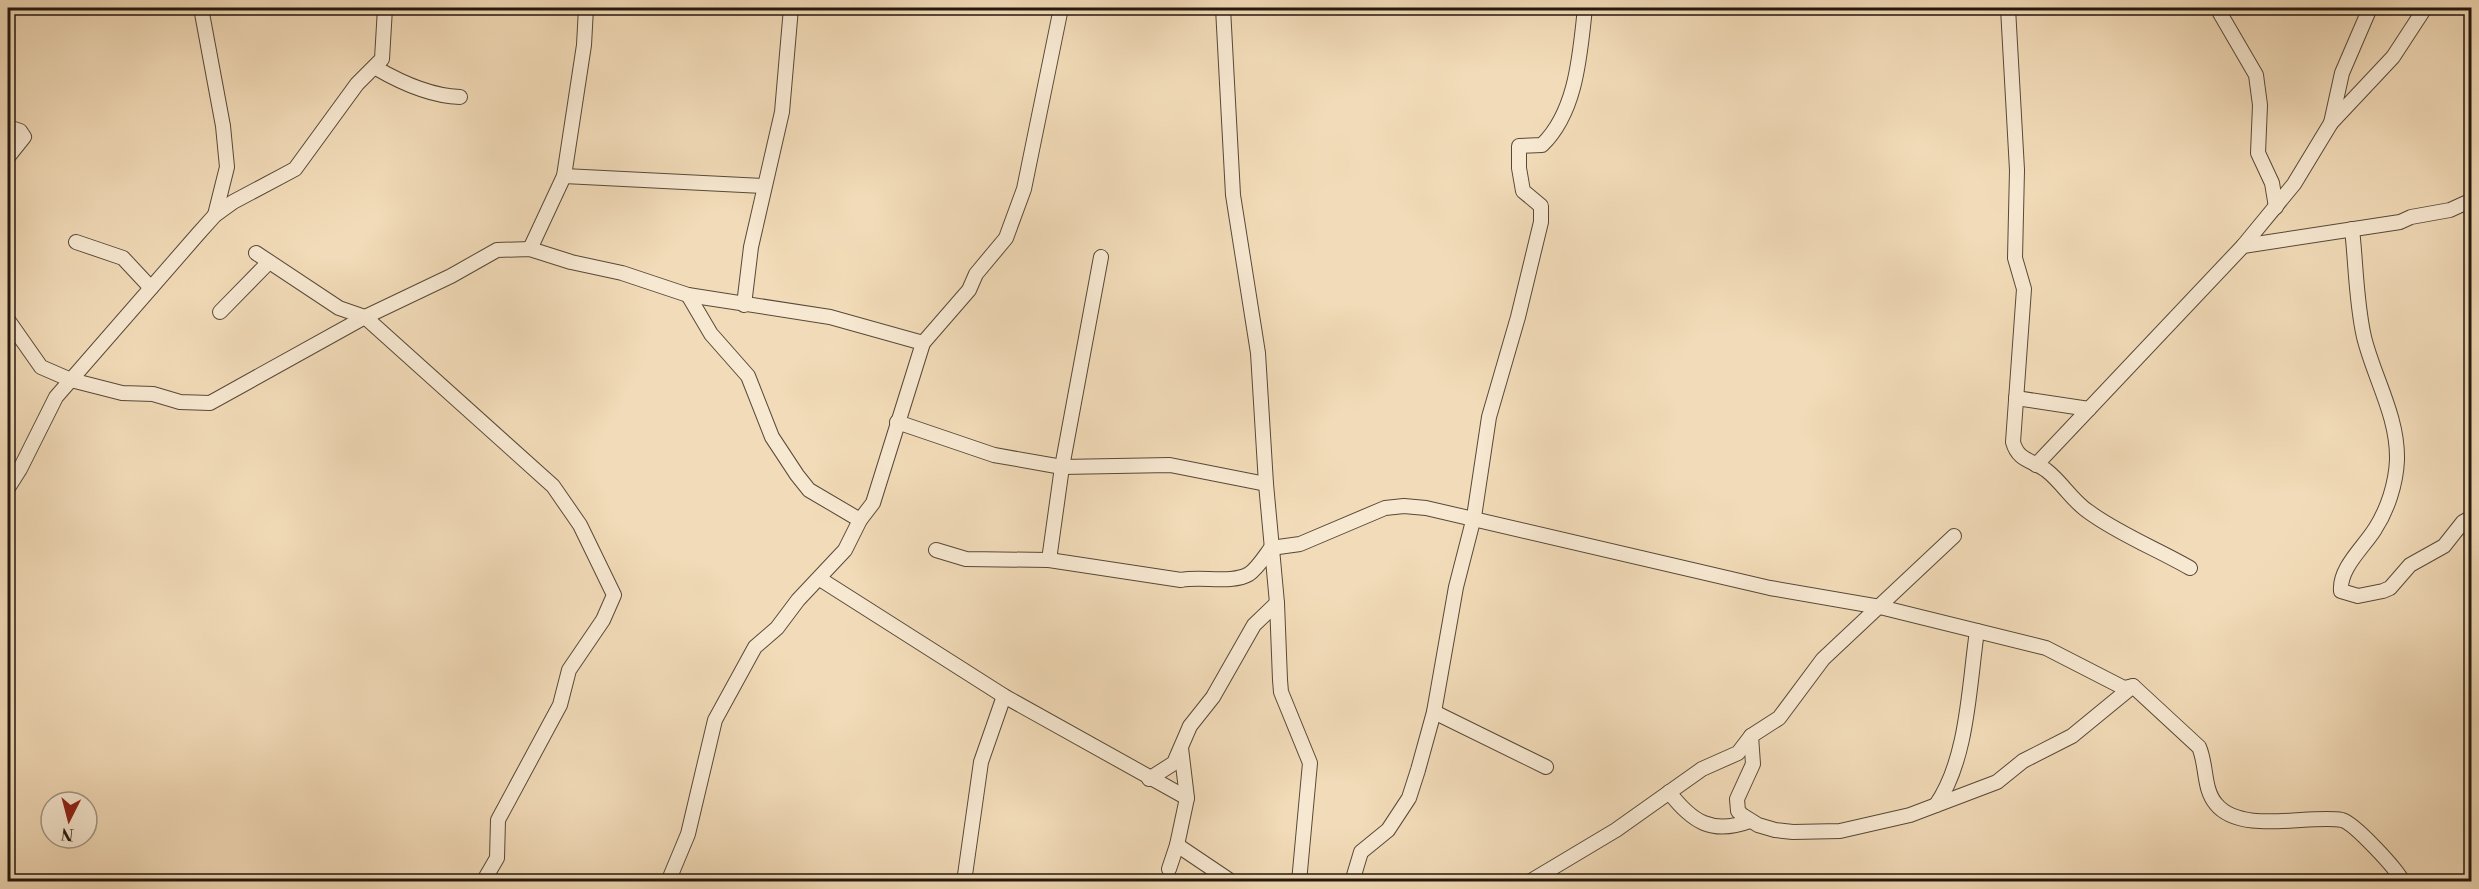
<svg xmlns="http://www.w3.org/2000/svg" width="2479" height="889" viewBox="0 0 2479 889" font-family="'Libre Bodoni',serif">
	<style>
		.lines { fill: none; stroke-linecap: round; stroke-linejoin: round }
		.minor-casing { stroke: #574938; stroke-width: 16 }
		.minor { stroke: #f7e8d1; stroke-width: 14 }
	</style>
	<rect width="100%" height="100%" fill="#f2dbb8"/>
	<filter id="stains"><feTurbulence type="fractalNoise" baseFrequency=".00333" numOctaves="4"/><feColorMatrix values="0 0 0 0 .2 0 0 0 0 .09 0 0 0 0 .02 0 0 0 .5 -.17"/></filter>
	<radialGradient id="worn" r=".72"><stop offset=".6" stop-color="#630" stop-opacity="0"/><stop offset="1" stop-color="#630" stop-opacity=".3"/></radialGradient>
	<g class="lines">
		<g class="minor-casing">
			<g id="minor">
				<path d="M201 8 223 126 227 167 215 215"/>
				<path d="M1223 8 1233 195 1258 353 1266 484 1277 603 1280 680 1281 692 1310 763 1299 882"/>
				<path d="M2008 8 2017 170 2015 258 2024 289 2013 442C2018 461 2032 460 2046 470 2062 482 2072 501 2089 512 2119 534 2157 549 2190 568"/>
				<path d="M2217 8 2256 75 2260 105 2258 153 2272 183 2276 207"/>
				<path d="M376 68C400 82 432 96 460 97"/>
				<path d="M2331 123 2342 73 2370 8"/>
				<path d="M8 127 20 131 24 137 8 157"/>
				<path d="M564 176 763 186"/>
				<path d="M2352 229C2356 264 2356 302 2364 337 2374 378 2398 416 2397 460 2396 483 2388 509 2375 529 2364 547 2339 568 2341 591L2358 596 2383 591 2390 588 2410 565 2444 546 2463 522 2472 517"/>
				<path d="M76 242 123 258 151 288"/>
				<path d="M2243 246 2400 222 2411 217 2450 210 2472 200"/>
				<path d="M530 249 564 176 584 45 586 8"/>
				<path d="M256 253 339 308 365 317 553 486 580 525 614 595 603 620 569 670 560 705 498 820 497 858 483 882"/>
				<path d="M688 295 711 334 748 376 772 437 797 475 809 490 860 520"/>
				<path d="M744 305 751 247 782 112 791 8"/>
				<path d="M220 312 269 262"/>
				<path d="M8 320 41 367 71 380 122 393 153 394 180 402 210 403 365 317 451 276 497 250 530 249 571 262 622 273 688 295 830 317 923 343 873 503 860 520 845 550 798 600 777 628 755 647 715 720 688 834 668 882"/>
				<path d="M923 343 969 290 976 274 1006 238 1024 189 1061 8"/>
				<path d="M2016 398 2089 409"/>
				<path d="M897 422 994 455 1062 467 1170 465 1266 484"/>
				<path d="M2036 465 2243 246 2294 184 2331 123 2393 57 2425 8"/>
				<path d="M8 488 20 469 56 397 198 234 215 215 233 202 295 169 357 84 382 59 385 8"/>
				<path d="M936 550 966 559 1049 560 1181 580C1202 576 1232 584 1249 574 1257 569 1265 556 1271 548L1300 544 1385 508 1404 506 1426 508 1770 588 1880 607 2046 648 2124 688 2133 686 2199 747C2207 765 2203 789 2216 804 2241 835 2310 814 2342 820 2354 823 2397 869 2403 882"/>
				<path d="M1049 560 1062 467 1101 257"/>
				<path d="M820 579 1004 696 1187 798"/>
				<path d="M1434 712 1546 767"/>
				<path d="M1751 736 1753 764 1737 799 1738 811 1742 815 1758 825 1775 830 1793 832 1840 831 1910 815 1997 782 2023 761 2072 736 2133 686"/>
				<path d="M1149 779 1174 763 1190 726 1213 697 1254 625 1277 603"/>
				<path d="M1669 792C1692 822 1712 835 1750 821"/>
				<path d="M1936 805C1968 759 1969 685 1977 631"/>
				<path d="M1177 845 1232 882"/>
				<path d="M1169 869 1177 845 1187 798 1181 748"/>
				<path d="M964 882 981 762 1004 696"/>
				<path d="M1352 882 1361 852 1388 830 1409 798 1418 770 1434 712 1456 587 1474 517 1489 417 1518 317 1541 222V206L1523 191 1519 168V146L1542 145C1577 111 1580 53 1585 8"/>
				<path d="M1529 882 1616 830 1702 769 1738 753 1751 736 1779 718 1823 659 1954 536"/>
			</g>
		</g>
		<use href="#minor" class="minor"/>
	</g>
	<rect width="2479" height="889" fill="none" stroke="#f2dbb8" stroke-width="30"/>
	<rect x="9" y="9" width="2461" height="871" fill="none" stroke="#23180d" stroke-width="3"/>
	<rect x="15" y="15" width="2449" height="859" fill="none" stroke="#23180d" stroke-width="1.5"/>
	<g transform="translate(69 820) rotate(186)"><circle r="28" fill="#f7e8d1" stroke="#a29583" stroke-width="1.5"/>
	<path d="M0-4.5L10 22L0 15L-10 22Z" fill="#8f2418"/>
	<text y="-9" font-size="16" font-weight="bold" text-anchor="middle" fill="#23180d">N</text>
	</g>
	<rect width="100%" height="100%" filter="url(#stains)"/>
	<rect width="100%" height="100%" fill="url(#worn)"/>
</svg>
